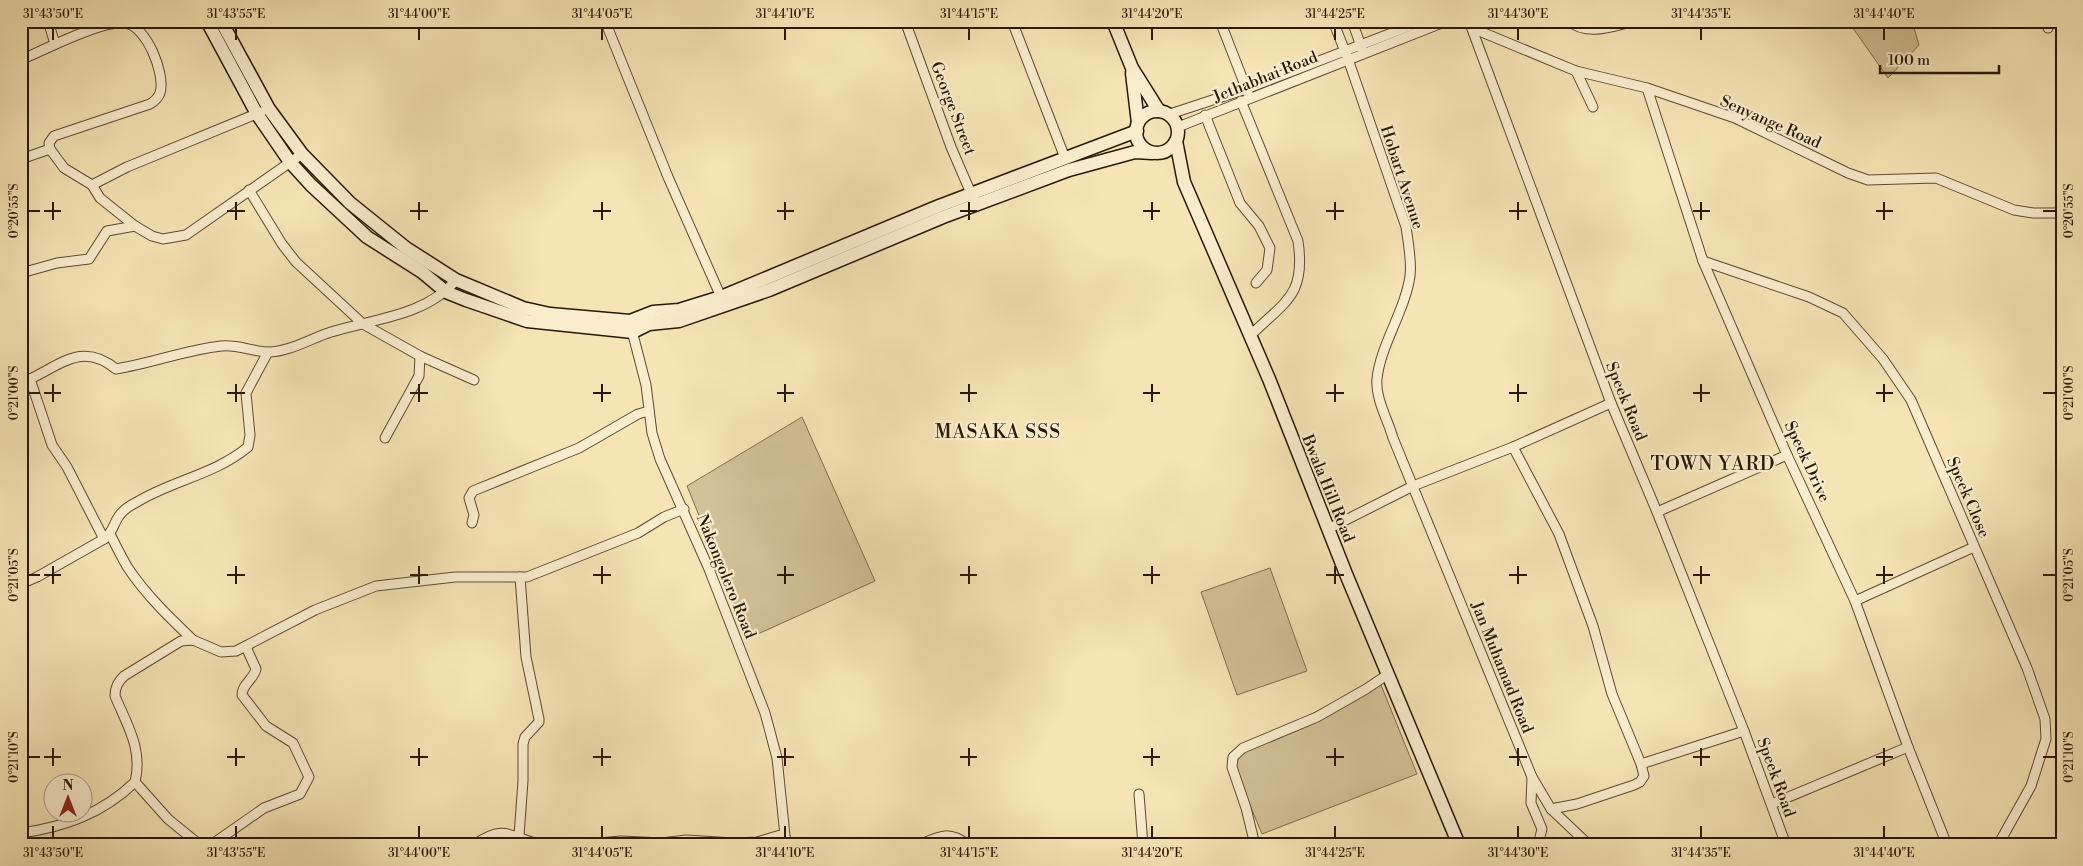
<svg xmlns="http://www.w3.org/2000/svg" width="2083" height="866" viewBox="0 0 2083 866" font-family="'Libre Bodoni',serif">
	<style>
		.green { fill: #d3c197; stroke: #7e6c4f }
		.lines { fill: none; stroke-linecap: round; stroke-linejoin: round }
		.street-casing { stroke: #5c4b32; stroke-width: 11 }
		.secondary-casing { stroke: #281807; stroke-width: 15 }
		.street { stroke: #f9edce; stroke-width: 9 }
		.secondary { stroke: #f9edce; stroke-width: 12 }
		.ticks { fill: none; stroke: #281807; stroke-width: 2 }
		.labels { text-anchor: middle; stroke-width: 4.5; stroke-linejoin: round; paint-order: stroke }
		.street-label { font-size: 16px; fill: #281807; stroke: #f9edce }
		.quarter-label { font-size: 19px; letter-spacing: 1px; fill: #281807; stroke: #f9edce }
		.neatline { fill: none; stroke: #281807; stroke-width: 2 }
		.ticks-label { font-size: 12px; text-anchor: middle; fill: #281807 }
	</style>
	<rect width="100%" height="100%" fill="#f6e4b4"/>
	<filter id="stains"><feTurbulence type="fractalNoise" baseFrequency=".004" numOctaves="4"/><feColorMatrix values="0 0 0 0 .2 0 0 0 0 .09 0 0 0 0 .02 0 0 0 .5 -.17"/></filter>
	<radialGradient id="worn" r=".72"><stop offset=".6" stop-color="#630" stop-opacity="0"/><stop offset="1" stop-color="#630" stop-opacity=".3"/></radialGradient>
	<g class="green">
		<path d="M1848 21H1912L1919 45 1888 78Z"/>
		<path d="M802 417 875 581 749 638 687 486Z"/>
		<path d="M1270 568 1307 671 1237 695 1201 592Z"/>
		<path d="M1379 680 1417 774 1262 834 1231 760 1240 750Z"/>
	</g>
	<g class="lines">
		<g class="street-casing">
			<g id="street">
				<path d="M48 21 55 44"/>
				<path d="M605 21 668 177 721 297"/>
				<path d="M905 21 951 147 973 198"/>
				<path d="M1012 21 1065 158"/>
				<path d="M1220 21 1248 93"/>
				<path d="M1333 21 1348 59 1406 227C1408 242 1412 261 1410 276 1405 311 1380 346 1377 379 1375 398 1388 420 1393 438L1532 777 1551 809 1589 845"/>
				<path d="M1352 21 1362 49"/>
				<path d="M1469 21 1611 403 1657 512 1744 731 1786 845"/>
				<path d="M1569 21C1588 37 1613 26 1635 21"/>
				<path d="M1472 28 1576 71 1647 88 1735 118 1848 173 1868 180 1936 178 2014 210 2033 213H2062"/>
				<path d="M2048 28V21"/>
				<path d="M21 60C43 50 103 20 125 23 146 25 166 74 160 93 158 98 155 101 150 104L54 136 49 143 50 149 64 168 92 185 100 198 135 226 152 236 163 239 186 235 302 154"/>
				<path d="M1576 71 1593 107"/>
				<path d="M1647 88 1703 261 1787 455 1855 601 1908 747 1947 845"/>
				<path d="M1241 101 1298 241C1306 296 1285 301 1250 336"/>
				<path d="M1170 114 1246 89 1423 21"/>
				<path d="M1205 115 1240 203 1259 226 1270 248 1267 270 1256 283"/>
				<path d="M1178 127 1447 21"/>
				<path d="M21 159 50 149"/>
				<path d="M92 185 127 167 261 112"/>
				<path d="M249 190 282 244 296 262 363 324 420 356 474 380"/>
				<path d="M1703 261 1809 297 1843 313 1883 359 1911 400 2027 668 2045 719 2046 739 2031 786 1998 845"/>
				<path d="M21 273 57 263 89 259 107 231 135 226"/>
				<path d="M631 327 646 385 652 433 660 459 709 569 765 713 777 758 786 845"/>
				<path d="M30 379 52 445 67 467 104 539"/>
				<path d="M21 383C57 369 80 339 116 369 152 363 186 350 221 346 238 344 253 352 270 352 291 351 312 338 331 332 373 319 426 316 456 280"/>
				<path d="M385 438 419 376 420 356"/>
				<path d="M1513 447 1559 534 1593 626 1612 694 1641 764 1644 776 1640 782 1634 785 1577 804 1551 809"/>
				<path d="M1657 512 1787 455"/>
				<path d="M472 523 474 515 469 498 473 491 579 448 638 414 649 411"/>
				<path d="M1328 529 1413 486 1513 447 1611 403"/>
				<path d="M110 534C116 546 122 558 128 568 146 595 170 618 193 640"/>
				<path d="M21 584 37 577 104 539C113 533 113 524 119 516 123 510 131 505 137 502 173 480 214 475 248 447L250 435 246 393 268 352"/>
				<path d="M1855 601 1974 547"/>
				<path d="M1641 764 1744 731"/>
				<path d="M1532 777 1531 803 1542 829 1538 845"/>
				<path d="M135 782 168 819 200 845"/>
				<path d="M1139 794 1143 845"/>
				<path d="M1772 804 1908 747"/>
				<path d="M21 833C65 827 103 813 135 782 143 749 127 725 115 696 115 687 118 682 124 676L181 641 193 640 221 652 236 651 315 610 376 586 455 577H527L638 533 664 517 684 509"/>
				<path d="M519 836 523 781V744L525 737 539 722V719L526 657 520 577"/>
				<path d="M211 845 264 808 300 794 309 777 293 743 266 726 242 695C242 684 254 679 256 669L246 647"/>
				<path d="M474 845C507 821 512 840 544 845"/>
				<path d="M577 845 621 841 662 843 686 840 734 843 757 842 784 834"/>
				<path d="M919 845C939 836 949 830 968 845"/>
				<path d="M1041 845H1054"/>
				<path d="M1255 845 1246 808 1232 767 1233 757 1243 748 1317 717 1366 689 1387 675"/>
			</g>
		</g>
		<g class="secondary-casing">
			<g id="secondary">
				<path d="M207 21 257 114 290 162 311 185 367 237 422 272 446 292 466 300 527 321 633 332 649 324 679 321 769 290 943 217 1069 170 1135 152 1152 153"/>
				<path d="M221 21 269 109 302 154 350 203 406 248 456 280 523 308 550 314 630 321 653 312 679 310 721 297 939 206 1137 131"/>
				<path d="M1113 21 1132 68 1159 111"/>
				<path d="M1132 73 1138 123"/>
				<circle cx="1157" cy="132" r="21"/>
				<path d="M1176 141 1184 182 1269 379 1346 574 1459 845"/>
			</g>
		</g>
		<use href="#street" class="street"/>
		<use href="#secondary" class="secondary"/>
	</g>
	<path class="ticks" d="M53 28V40M236 28V40M419 28V40M602 28V40M785 28V40M969 28V40M1152 28V40M1335 28V40M1518 28V40M1701 28V40M1884 28V40M53 202V220M236 202V220M419 202V220M602 202V220M785 202V220M969 202V220M1152 202V220M1335 202V220M1518 202V220M1701 202V220M1884 202V220M28 211H40M44 211H61M227 211H245M410 211H428M593 211H611M777 211H794M960 211H977M1143 211H1160M1326 211H1344M1509 211H1527M1693 211H1710M1876 211H1893M2043 211H2056M53 384V402M236 384V402M419 384V402M602 384V402M785 384V402M969 384V402M1152 384V402M1335 384V402M1518 384V402M1701 384V402M1884 384V402M28 393H40M44 393H61M227 393H245M410 393H428M593 393H611M777 393H794M960 393H977M1143 393H1160M1326 393H1344M1509 393H1527M1693 393H1710M1876 393H1893M2043 393H2056M53 566V584M236 566V584M419 566V584M602 566V584M785 566V584M969 566V584M1152 566V584M1335 566V584M1518 566V584M1701 566V584M1884 566V584M28 575H40M44 575H61M227 575H245M410 575H428M593 575H611M777 575H794M960 575H977M1143 575H1160M1326 575H1344M1509 575H1527M1693 575H1710M1876 575H1893M2043 575H2056M53 748V766M236 748V766M419 748V766M602 748V766M785 748V766M969 748V766M1152 748V766M1335 748V766M1518 748V766M1701 748V766M1884 748V766M28 757H40M44 757H61M227 757H245M410 757H428M593 757H611M777 757H794M960 757H977M1143 757H1160M1326 757H1344M1509 757H1527M1693 757H1710M1876 757H1893M2043 757H2056M53 826V838M236 826V838M419 826V838M602 826V838M785 826V838M969 826V838M1152 826V838M1335 826V838M1518 826V838M1701 826V838M1884 826V838"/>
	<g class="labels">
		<g class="street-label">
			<text transform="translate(1265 76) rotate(-22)" y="6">Jethabhai Road</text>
			<text transform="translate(954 108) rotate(69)" y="6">George Street</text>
			<text transform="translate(1771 121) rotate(24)" y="6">Senyange Road</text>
			<text transform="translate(1403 177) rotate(72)" y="6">Hobart Avenue</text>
			<text transform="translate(1627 401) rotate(68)" y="6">Speek Road</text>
			<text transform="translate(1808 461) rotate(65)" y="6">Speek Drive</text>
			<text transform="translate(1329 488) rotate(68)" y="6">Bwala Hill Road</text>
			<text transform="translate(1969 497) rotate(67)" y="6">Speek Close</text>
			<text transform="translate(727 576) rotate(68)" y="6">Nakongolero Road</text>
			<text transform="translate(1503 667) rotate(68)" y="6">Jan Muhamad Road</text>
			<text transform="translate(1777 777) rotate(70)" y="6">Speek Road</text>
		</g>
		<g class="quarter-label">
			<text x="998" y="438">MASAKA SSS</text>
			<text x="1713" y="470">TOWN YARD</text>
		</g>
	</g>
	<rect width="2083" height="866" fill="none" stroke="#f6e4b4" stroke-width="55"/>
	<g transform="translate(68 798)"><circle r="24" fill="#f9edce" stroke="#a5987e"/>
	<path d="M0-4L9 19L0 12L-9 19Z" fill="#8f2418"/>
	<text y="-8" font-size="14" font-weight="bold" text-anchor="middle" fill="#281807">N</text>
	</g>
	<path d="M1880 65v8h119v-8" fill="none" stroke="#281807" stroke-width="2.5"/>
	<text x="1888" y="65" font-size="15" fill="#281807" stroke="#f9edce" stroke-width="4" paint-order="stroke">100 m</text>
	<rect x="28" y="28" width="2028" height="810" class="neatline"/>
	<g class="ticks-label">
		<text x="53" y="18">31°43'50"E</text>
		<text x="236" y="18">31°43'55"E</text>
		<text x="419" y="18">31°44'00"E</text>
		<text x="602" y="18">31°44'05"E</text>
		<text x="785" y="18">31°44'10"E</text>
		<text x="969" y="18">31°44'15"E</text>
		<text x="1152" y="18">31°44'20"E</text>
		<text x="1335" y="18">31°44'25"E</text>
		<text x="1518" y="18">31°44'30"E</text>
		<text x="1701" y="18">31°44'35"E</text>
		<text x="1884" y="18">31°44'40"E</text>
		<text transform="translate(14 211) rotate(-90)" y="4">0°20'55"S</text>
		<text transform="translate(2069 211) rotate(-90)" y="4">0°20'55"S</text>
		<text transform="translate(14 393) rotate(-90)" y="4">0°21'00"S</text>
		<text transform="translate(2069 393) rotate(-90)" y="4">0°21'00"S</text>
		<text transform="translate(14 575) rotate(-90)" y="4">0°21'05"S</text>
		<text transform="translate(2069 575) rotate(-90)" y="4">0°21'05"S</text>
		<text transform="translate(14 757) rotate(-90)" y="4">0°21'10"S</text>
		<text transform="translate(2069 757) rotate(-90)" y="4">0°21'10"S</text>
		<text x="53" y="857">31°43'50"E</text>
		<text x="236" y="857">31°43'55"E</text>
		<text x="419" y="857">31°44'00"E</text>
		<text x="602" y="857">31°44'05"E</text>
		<text x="785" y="857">31°44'10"E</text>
		<text x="969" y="857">31°44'15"E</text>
		<text x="1152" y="857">31°44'20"E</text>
		<text x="1335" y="857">31°44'25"E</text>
		<text x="1518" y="857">31°44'30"E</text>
		<text x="1701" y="857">31°44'35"E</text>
		<text x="1884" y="857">31°44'40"E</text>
	</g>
	<rect width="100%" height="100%" filter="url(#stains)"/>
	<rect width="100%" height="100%" fill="url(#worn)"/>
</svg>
